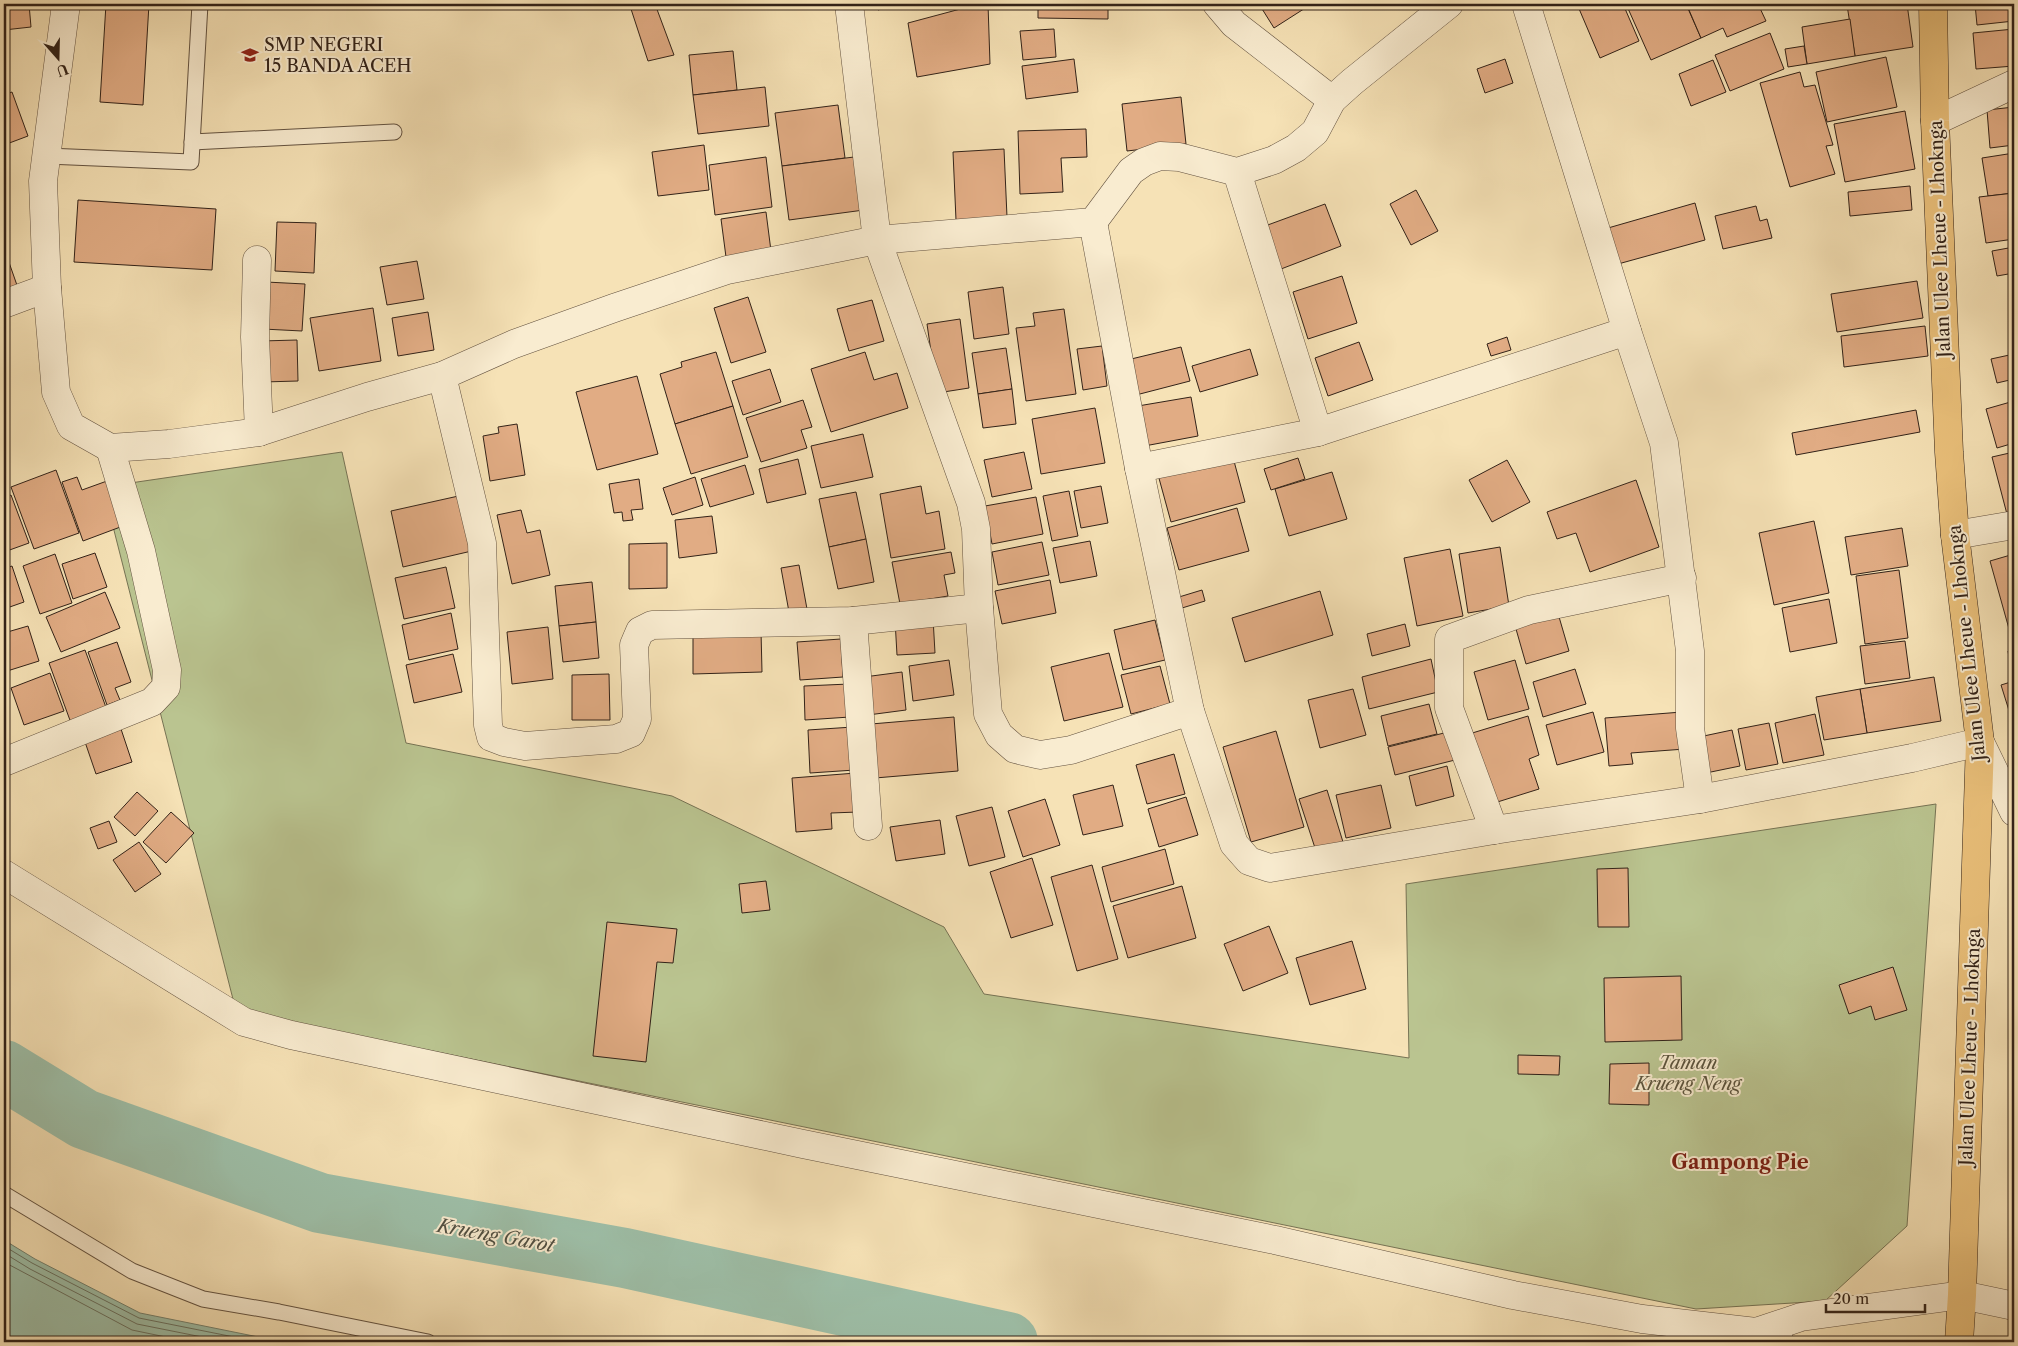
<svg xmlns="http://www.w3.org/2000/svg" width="2018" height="1346" viewBox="0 0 2018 1346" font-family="'Libre Caslon Text',serif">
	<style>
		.green { fill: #bac490; stroke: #767354 }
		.water { fill: #9ebfa8; stroke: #73806e }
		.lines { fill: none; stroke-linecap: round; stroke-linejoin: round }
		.shore { stroke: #687060; stroke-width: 1 }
		.river { stroke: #9ebfa8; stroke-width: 60 }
		.building { fill: #e1ac84; stroke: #322218 }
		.service-casing { stroke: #635240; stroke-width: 17 }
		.minor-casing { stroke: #635240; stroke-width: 29 }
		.trunk-casing { stroke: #322218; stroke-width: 29 }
		.service { stroke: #f9ecd0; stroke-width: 15 }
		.minor { stroke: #f9ecd0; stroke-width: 28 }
		.trunk { stroke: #ebc17b; stroke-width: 28 }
		.labels { text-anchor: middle; stroke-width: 4; stroke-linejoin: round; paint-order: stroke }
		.poi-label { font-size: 18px; fill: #322218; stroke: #f9ecd0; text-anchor: start }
		.street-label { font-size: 18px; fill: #322218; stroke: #f9ecd0 }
		.park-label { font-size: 18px; font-style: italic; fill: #5b533c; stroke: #f9ecd0 }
		.water-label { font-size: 19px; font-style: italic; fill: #525143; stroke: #f9ecd0 }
		.quarter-label { font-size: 20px; font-weight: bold; fill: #7a1f14; stroke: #f9ecd0 }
	</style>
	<rect width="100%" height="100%" fill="#f6e2b6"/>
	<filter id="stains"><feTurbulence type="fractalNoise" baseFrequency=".004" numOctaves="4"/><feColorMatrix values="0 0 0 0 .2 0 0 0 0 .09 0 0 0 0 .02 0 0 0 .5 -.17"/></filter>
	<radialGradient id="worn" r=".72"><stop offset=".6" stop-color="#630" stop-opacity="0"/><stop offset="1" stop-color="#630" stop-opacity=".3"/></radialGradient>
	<path class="green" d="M342 452 406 743 672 796 944 927 984 994 1409 1058 1406 884 1936 804 1907 1226 1825 1301 1696 1309 236 1011 103 487Z"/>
	<path class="water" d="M4 1240 35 1259 140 1313 283 1342H4Z"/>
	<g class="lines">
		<g class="shore">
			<path d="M4 1246 32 1263 139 1318 259 1342"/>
			<path d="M4 1253 30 1269 137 1324 227 1342"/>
			<path d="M4 1262 132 1330 190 1342"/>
		</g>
		<path class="river" d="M4 1070 84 1119 320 1203 625 1258 1008 1342"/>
	</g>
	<g class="building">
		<path d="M4 4H29L31 27 4 30Z"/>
		<path d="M106 4H149L143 105 100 102Z"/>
		<path d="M648 4H655L674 55 648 61 631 9Z"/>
		<path d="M876 4H899L878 10Z"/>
		<path d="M979 4H988L990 64 917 77 908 23Z"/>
		<path d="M1038 4H1108V19L1038 18Z"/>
		<path d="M1259 4H1310V5L1274 28Z"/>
		<path d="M1577 4H1623L1639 41 1600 58Z"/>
		<path d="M1626 4H1686L1701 38 1651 60Z"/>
		<path d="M1686 4H1705L1689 10Z"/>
		<path d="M1705 4H1758L1766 21 1727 37 1723 28 1701 38 1689 10Z"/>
		<path d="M1854 4H1907L1913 47 1855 56 1847 5Z"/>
		<path d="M1975 4H2014V21L1977 25Z"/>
		<path d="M1850 19 1855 56 1807 64 1802 27Z"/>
		<path d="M1054 29 1056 57 1023 60 1020 31Z"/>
		<path d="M2014 29V66L1976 69 1973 33Z"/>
		<path d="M1770 33 1784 69 1730 91 1715 55Z"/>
		<path d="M1804 46 1807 64 1788 67 1785 49Z"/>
		<path d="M733 51 737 90 693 95 689 55Z"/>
		<path d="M1886 57 1897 107 1827 122 1816 72Z"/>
		<path d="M1074 59 1078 92 1026 99 1022 66Z"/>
		<path d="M1505 59 1513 83 1485 93 1477 69Z"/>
		<path d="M1713 60 1726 92 1691 106 1679 74Z"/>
		<path d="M1800 72 1804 87 1815 85 1833 145 1826 146 1835 174 1790 187 1760 83Z"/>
		<path d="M765 87 769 126 698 134 693 95Z"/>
		<path d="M12 92 28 136 4 145V95Z"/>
		<path d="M1181 97 1186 144 1127 151 1122 104Z"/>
		<path d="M838 105 845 158 782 166 775 113Z"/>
		<path d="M2014 107V145L1990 148 1987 110Z"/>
		<path d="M1905 111 1915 169 1845 182 1834 124Z"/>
		<path d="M1086 129 1087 157 1061 158 1063 192 1020 194 1018 131Z"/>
		<path d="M704 145 709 190 658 196 652 152Z"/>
		<path d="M1004 149 1007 217 956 220 953 152Z"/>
		<path d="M2014 153V193L1988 196 1982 158Z"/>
		<path d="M862 156 864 210 789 220 782 166Z"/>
		<path d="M766 157 772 207 715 215 709 165Z"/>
		<path d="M1910 186 1912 210 1850 216 1848 192Z"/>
		<path d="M1416 190 1438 231 1411 245 1390 204Z"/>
		<path d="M2014 193V239L1986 243 1979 197Z"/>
		<path d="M78 200 216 209 212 270 74 262Z"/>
		<path d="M1695 203 1705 240 1618 264 1608 228Z"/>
		<path d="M1325 204 1341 246 1281 269 1265 226Z"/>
		<path d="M1756 206 1760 221 1767 219 1772 238 1723 249 1715 216Z"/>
		<path d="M766 212 771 251 726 257 721 219Z"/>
		<path d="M4 220 9 235 4 237Z"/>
		<path d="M277 222 316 223 314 273 275 271Z"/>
		<path d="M2014 247V276V273L1997 276 1992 251Z"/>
		<path d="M4 248 19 291 4 296Z"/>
		<path d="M417 261 424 299 387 305 380 267Z"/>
		<path d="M1342 276 1357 323 1308 339 1293 292Z"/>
		<path d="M1917 281 1923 318 1837 332 1831 294Z"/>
		<path d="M266 282 305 284 302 331 263 329Z"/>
		<path d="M1003 287 1009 334 974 339 968 292Z"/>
		<path d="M748 297 766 352 731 363 714 308Z"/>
		<path d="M872 300 884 341 849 351 837 309Z"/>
		<path d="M373 308 381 361 319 371 310 318Z"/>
		<path d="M1064 309 1076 394 1026 401 1016 328 1035 326 1033 313Z"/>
		<path d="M428 312 434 350 398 356 392 318Z"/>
		<path d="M960 319 969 388 937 393 927 324Z"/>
		<path d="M1925 326 1928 356 1844 367 1841 336Z"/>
		<path d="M1507 337 1511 350 1491 356 1487 344Z"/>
		<path d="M297 340 298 381 263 382 261 341Z"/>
		<path d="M1359 342 1373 380 1328 396 1315 358Z"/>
		<path d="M1102 346 1107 386 1083 390 1077 349Z"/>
		<path d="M1181 347 1190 381 1136 395 1127 360Z"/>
		<path d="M1006 348 1012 389 978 394 972 353Z"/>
		<path d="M1250 349 1258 375 1200 392 1192 366Z"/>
		<path d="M716 352 733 406 675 424 660 374 682 367 681 362Z"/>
		<path d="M865 352 874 380 897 373 908 408 831 432 811 369Z"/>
		<path d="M2014 354V379L1997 383 1991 359Z"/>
		<path d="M770 369 781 402 743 415 732 381Z"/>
		<path d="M637 376 658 454 597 470 576 392Z"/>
		<path d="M1012 389 1016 424 983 428 978 394Z"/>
		<path d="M1191 397 1198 436 1139 447 1132 407Z"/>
		<path d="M803 400 812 427 801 430 807 448 761 462 746 418Z"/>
		<path d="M2014 401V443L1997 448 1986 409Z"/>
		<path d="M733 406 748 457 691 474 675 424Z"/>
		<path d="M1095 408 1105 463 1041 474 1032 419Z"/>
		<path d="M1916 410 1920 432 1796 455 1792 433Z"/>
		<path d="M517 424 525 475 490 481 483 436 499 433 498 427Z"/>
		<path d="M863 434 873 477 821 488 811 446Z"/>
		<path d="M1231 450 1245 502 1171 522 1157 471Z"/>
		<path d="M1024 452 1032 489 992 497 984 460Z"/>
		<path d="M2014 452V517L2008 518 1992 457Z"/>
		<path d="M1298 458 1305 479 1271 490 1264 469Z"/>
		<path d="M798 459 806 494 767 503 759 469Z"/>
		<path d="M1507 460 1530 502 1492 522 1469 480Z"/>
		<path d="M745 465 754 494 710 507 701 479Z"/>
		<path d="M56 470 79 533 34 549 11 487Z"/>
		<path d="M1332 472 1347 519 1289 536 1275 489Z"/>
		<path d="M77 477 82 490 107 481 123 526 83 541 62 482Z"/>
		<path d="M695 477 703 505 672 515 663 488Z"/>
		<path d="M639 479 643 509 631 510 633 520 623 521 622 512 614 513 609 484Z"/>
		<path d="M1636 480 1659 547 1590 572 1576 533 1557 539 1547 512Z"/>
		<path d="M921 486 926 514 939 511 945 549 891 558 880 494Z"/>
		<path d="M1101 486 1108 523 1081 528 1074 491Z"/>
		<path d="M1069 491 1078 536 1052 541 1043 496Z"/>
		<path d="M856 492 866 539 829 547 819 499Z"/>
		<path d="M11 495 29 543 4 552V498Z"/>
		<path d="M463 495 476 550 403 567 391 511Z"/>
		<path d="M1036 497 1043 534 992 544 985 506Z"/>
		<path d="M1237 508 1249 551 1179 570 1167 528Z"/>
		<path d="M521 510 527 533 540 530 550 575 512 584 497 515Z"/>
		<path d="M712 516 717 553 679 558 675 520Z"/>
		<path d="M1814 521 1829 593 1774 605 1759 533Z"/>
		<path d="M1902 528 1908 566 1851 575 1845 537Z"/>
		<path d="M866 539 874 582 838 589 829 547Z"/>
		<path d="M1090 541 1097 576 1060 583 1053 548Z"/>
		<path d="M1042 542 1049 575 998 585 992 552Z"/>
		<path d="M667 543V588L629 589V544Z"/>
		<path d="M1500 547 1509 606 1468 613 1459 554Z"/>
		<path d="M1450 549 1463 616 1417 626 1404 558Z"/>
		<path d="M951 552 955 573 944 575 948 596 900 604 892 562Z"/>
		<path d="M95 553 107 587 73 599 62 564Z"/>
		<path d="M55 554 72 603 40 614 23 566Z"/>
		<path d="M2014 554V635L2011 636 1990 561Z"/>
		<path d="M799 565 807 609 789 612 781 568Z"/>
		<path d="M12 566 24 602 4 609V569Z"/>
		<path d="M446 567 455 608 404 619 395 578Z"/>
		<path d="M1899 570 1908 638 1865 644 1856 576Z"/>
		<path d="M1050 580 1056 613 1002 624 995 591Z"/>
		<path d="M592 582 596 622 559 626 555 586Z"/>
		<path d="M1202 590 1205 601 1182 608 1179 597Z"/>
		<path d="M1320 591 1333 635 1245 662 1232 618Z"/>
		<path d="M105 592 120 628 61 652 46 617Z"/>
		<path d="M1829 599 1837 643 1790 652 1782 608Z"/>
		<path d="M1557 610 1569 651 1526 664 1514 622Z"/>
		<path d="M451 613 458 649 409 660 402 625Z"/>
		<path d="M933 618 935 653 897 655 895 620Z"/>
		<path d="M1155 620 1165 660 1123 670 1114 630Z"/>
		<path d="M596 622 599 658 563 662 559 626Z"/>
		<path d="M1405 624 1410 646 1372 656 1367 634Z"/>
		<path d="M28 626 39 661 4 672V633Z"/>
		<path d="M548 627 553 679 512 684 507 632Z"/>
		<path d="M761 631 762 672 693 674V634Z"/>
		<path d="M841 639 843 677 800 680 797 642Z"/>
		<path d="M1905 641 1910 678 1865 684 1860 646Z"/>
		<path d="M117 642 131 682 115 688 120 700 107 705 88 652Z"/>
		<path d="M85 650 107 710 71 723 49 663Z"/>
		<path d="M2014 650V676H2012L2008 651Z"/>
		<path d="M1109 653 1123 707 1064 721 1051 667Z"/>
		<path d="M453 654 462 692 414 703 406 665Z"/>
		<path d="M1431 659 1438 692 1369 709 1362 677Z"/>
		<path d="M949 660 954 695 913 701 909 666Z"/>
		<path d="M1515 660 1529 709 1488 720 1474 672Z"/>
		<path d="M1160 666 1170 704 1131 714 1121 675Z"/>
		<path d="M1575 669 1586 704 1543 717 1533 682Z"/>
		<path d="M902 672 906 710 868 715 864 677Z"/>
		<path d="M50 673 64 711 24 725 11 688Z"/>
		<path d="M609 674 610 720H572V675Z"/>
		<path d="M1934 677 1941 721 1867 733 1860 689Z"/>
		<path d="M2014 681V716L2011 717 2001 685Z"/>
		<path d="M849 684 850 717 805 720 804 686Z"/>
		<path d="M1353 689 1366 735 1320 748 1308 700Z"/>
		<path d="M1860 689 1867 733 1824 740 1816 697Z"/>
		<path d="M1429 704 1437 734 1388 746 1381 716Z"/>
		<path d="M1593 712 1604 752 1557 765 1546 725Z"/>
		<path d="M1682 712 1685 749 1631 753 1633 764 1609 766 1605 718Z"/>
		<path d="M1815 714 1824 755 1783 763 1775 723Z"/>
		<path d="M1528 716 1539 755 1529 759 1539 789 1491 804 1469 734Z"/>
		<path d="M954 717 958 771 875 778 871 724Z"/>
		<path d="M1769 723 1778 764 1746 770 1738 729Z"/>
		<path d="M120 726 132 762 96 774 84 739Z"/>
		<path d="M853 727 855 770 810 773 808 730Z"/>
		<path d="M1732 730 1740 766 1706 773 1699 737Z"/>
		<path d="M1276 731 1304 827 1251 842 1223 747Z"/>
		<path d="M1452 731 1459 759 1395 775 1388 747Z"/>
		<path d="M1174 754 1185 794 1147 804 1136 765Z"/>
		<path d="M1447 766 1454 796 1416 806 1409 776Z"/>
		<path d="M856 773 858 812 831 813 832 829 796 832 792 778Z"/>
		<path d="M1113 785 1123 826 1083 835 1073 795Z"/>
		<path d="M1381 785 1391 828 1346 838 1336 795Z"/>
		<path d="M1327 790 1343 842 1316 851 1299 799Z"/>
		<path d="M137 792 158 811 135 836 114 817Z"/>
		<path d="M1186 797 1198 835 1159 847 1148 809Z"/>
		<path d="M1045 799 1060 845 1023 857 1008 811Z"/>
		<path d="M992 807 1005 857 969 866 956 816Z"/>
		<path d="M171 812 194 833 166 863 143 842Z"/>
		<path d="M940 820 945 854 896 861 890 827Z"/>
		<path d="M109 821 117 842 98 849 90 828Z"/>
		<path d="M139 842 161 874 135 892 113 860Z"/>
		<path d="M1165 849 1174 884 1111 902 1102 867Z"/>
		<path d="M1032 858 1053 925 1011 938 990 872Z"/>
		<path d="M1092 865 1118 959 1077 971 1051 877Z"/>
		<path d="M1628 868 1629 927H1598L1597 869Z"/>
		<path d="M766 881 770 910 742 913 739 884Z"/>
		<path d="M1182 886 1196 938 1128 958 1113 906Z"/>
		<path d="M607 922 677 929 673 963 657 962 646 1062 593 1056Z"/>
		<path d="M1269 926 1288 973 1243 991 1224 944Z"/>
		<path d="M1352 941 1366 989 1310 1005 1296 958Z"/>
		<path d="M1893 967 1907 1010 1875 1020 1871 1006 1849 1014 1839 985Z"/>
		<path d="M1681 976 1682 1040 1605 1042 1604 978Z"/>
		<path d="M1518 1055 1560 1056 1559 1075 1518 1074Z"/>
		<path d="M1649 1063V1105L1609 1104 1610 1064Z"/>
	</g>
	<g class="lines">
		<g class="service-casing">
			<g id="service">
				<path d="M192 142 394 132"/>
				<path d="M47 156 191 162 200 4"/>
				<path d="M4 1194 132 1271 203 1299 279 1312 428 1342"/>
			</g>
		</g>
		<g class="minor-casing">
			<g id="minor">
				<path d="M66 4 43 181 47 288 56 392 71 426 110 448 169 444 259 432 367 397 442 376 514 344 614 308 727 270 877 240 1093 222 1131 171 1144 162 1160 156 1179 157 1237 172 1274 160 1296 148 1315 132 1332 100 1352 82 1449 4"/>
				<path d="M849 4 877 240 971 503 976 529 979 608 988 714 999 735 1015 749 1040 755 1071 750 1190 711"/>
				<path d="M1217 4 1234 24 1332 100"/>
				<path d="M1526 4 1627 331 1664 443 1690 651V728L1700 799"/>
				<path d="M1935 121 2014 84"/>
				<path d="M1093 222 1139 468 1190 711 1234 844 1249 861 1270 868 1494 830 1700 799 1912 758 1980 742 2014 812"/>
				<path d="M257 260 255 337 259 432"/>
				<path d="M4 304 47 288"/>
				<path d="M442 376 482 543 488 725 491 737 504 742 525 746 616 739 631 733 637 719 634 645 640 631 652 625 853 621 979 608"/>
				<path d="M1318 432 1627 331"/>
				<path d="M1139 468 1318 432 1237 172"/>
				<path d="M1955 535 2014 525"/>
				<path d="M853 621 868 826"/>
				<path d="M4 762 152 702 166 687 167 670 141 551 110 448"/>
				<path d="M1494 830 1449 708V639L1529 610 1682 578"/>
				<path d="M4 874 244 1022 291 1035 803 1144 1275 1240 1513 1295 1642 1319 1756 1332 1780 1342"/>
				<path d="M1756 1332 1801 1317 1962 1295 2014 1306"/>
			</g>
		</g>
		<g class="trunk-casing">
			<path id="trunk" d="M1933 4 1935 121 1949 452 1955 535 1980 742 1962 1295 1959 1342"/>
		</g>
		<use href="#service" class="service"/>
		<use href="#minor" class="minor"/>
		<use href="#trunk" class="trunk"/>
	</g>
	<defs>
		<g id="school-bare" transform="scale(1.35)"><path d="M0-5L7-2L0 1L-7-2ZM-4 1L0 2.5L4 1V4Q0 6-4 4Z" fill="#8f2418" stroke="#f9ecd0" stroke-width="2.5" paint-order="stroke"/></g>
	</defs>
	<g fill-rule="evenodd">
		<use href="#school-bare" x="250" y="55"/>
	</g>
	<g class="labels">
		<g class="poi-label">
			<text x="264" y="51">SMP NEGERI<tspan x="264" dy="21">15 BANDA ACEH</tspan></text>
		</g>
		<g class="street-label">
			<text transform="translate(1940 239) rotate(-92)" y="6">Jalan Ulee Lheue - Lhoknga</text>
			<text transform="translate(1967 643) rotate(-96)" y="6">Jalan Ulee Lheue - Lhoknga</text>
			<text transform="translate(1970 1047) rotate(-88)" y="6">Jalan Ulee Lheue - Lhoknga</text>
		</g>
		<g class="park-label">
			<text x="1688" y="1069">Taman<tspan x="1688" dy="21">Krueng Neng</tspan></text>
		</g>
		<g class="water-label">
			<text transform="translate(496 1235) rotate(10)" y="7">Krueng Garot</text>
		</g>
		<g class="quarter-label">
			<text x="1740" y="1169">Gampong Pie</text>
		</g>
	</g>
	<rect width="2018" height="1346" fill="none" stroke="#f6e2b6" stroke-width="20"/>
	<rect x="5" y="5" width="2008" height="1336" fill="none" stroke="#322218" stroke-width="2.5"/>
	<rect x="10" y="10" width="1998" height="1326" fill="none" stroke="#322218"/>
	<g transform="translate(58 58) rotate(160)" stroke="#f9ecd0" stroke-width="4" paint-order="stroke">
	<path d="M0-4L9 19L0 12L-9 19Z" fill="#322218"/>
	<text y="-8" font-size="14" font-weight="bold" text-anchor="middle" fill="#322218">U</text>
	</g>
	<path d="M1826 1304v8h99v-8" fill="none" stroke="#322218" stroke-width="2.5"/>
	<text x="1833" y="1304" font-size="15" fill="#322218" stroke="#f9ecd0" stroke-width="4" paint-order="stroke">20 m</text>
	<rect width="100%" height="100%" filter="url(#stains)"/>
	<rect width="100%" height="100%" fill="url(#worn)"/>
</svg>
